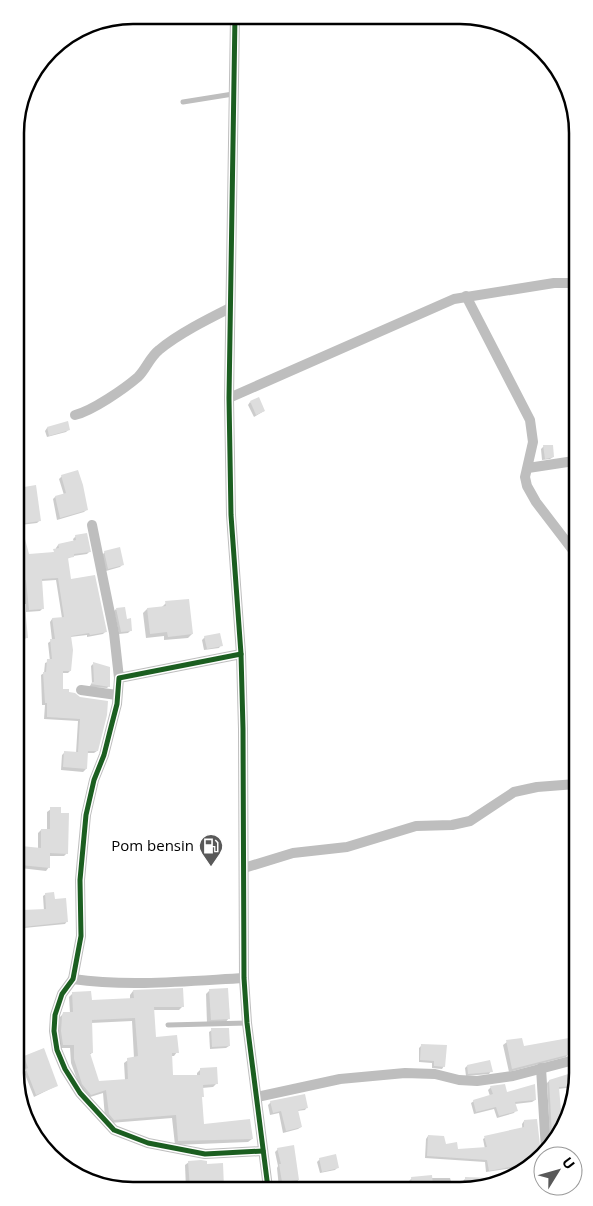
<svg xmlns="http://www.w3.org/2000/svg" width="593" height="1206" viewBox="0 0 593 1206" font-family="'Open Sans',sans-serif">
	<style>
		.shadow { fill: #0003; fill-rule: evenodd }
		.building { fill: #ddd; fill-rule: evenodd }
		.lines { fill: none; stroke-linecap: round; stroke-linejoin: round }
		.service { stroke: #bebebe; stroke-width: 5 }
		.minor { stroke: #bebebe; stroke-width: 10 }
		.cycleway-casing { stroke: #fff; stroke-width: 8 }
		.cycleway { stroke: #1b5e20; stroke-width: 5 }
		.labels { text-anchor: middle; stroke-width: 5; stroke-linejoin: round; paint-order: stroke }
		.poi-label { font-size: 15px; fill: #000; stroke: #fff; text-anchor: end }
		.rim { fill: none; stroke: #000; stroke-width: 2.5 }
	</style>
	<rect width="100%" height="100%" fill="#fff"/>
	<g class="shadow">
		<path d="M250 402 264 411 254 417 248 405Z"/>
		<path d="M67 422 69 429 66 432 47 437 45 431 47 428Z"/>
		<path d="M544 446 553 457 550 459 542 460 541 449Z"/>
		<path d="M62 476 87 509 84 512 57 520 53 499 55 497 64 495 59 479Z"/>
		<path d="M35 486 40 520 37 523 20 525 28 556 51 554 53 552 54 558 56 548 58 545 74 542 73 539 76 536 89 552 87 554 73 556 67 559 70 580 105 632 103 634 87 637V635L70 637V671L68 673H62V691H68L97 751 94 753H87L86 769 83 772 61 770 62 755 65 752 76 753 78 721 44 719 45 705H42L41 675 44 673 45 663 50 661 48 643 52 640 50 622 52 619 62 618 56 580 41 581 43 608 40 611 26 612V604H19L18 489Z"/>
		<path d="M105 552 123 564 120 567 106 571 102 555Z"/>
		<path d="M166 603 192 634 188 638 164 640V636L146 638 143 613 147 609 162 607Z"/>
		<path d="M116 609 126 620 131 630 128 633 119 634 114 611Z"/>
		<path d="M19 625H25L26 638 22 640 23 656 19 659Z"/>
		<path d="M205 637 221 645 219 648 204 650 202 640Z"/>
		<path d="M93 664 109 686 107 688 89 687 92 683 91 666Z"/>
		<path d="M51 809 67 853 64 856H49V867L46 871 20 868V850L22 848 38 849V833L41 830H47V812Z"/>
		<path d="M46 894 53 900 67 921 65 924 24 928 23 912H22L44 911 43 896Z"/>
		<path d="M21 913 22 929H21L20 914Z"/>
		<path d="M210 990 229 1018 225 1023H207L206 994Z"/>
		<path d="M133 991 183 1006 179 1010H153L155 1038 177 1052 174 1056H170L171 1076 197 1077V1073L201 1069 216 1084 213 1087 202 1088 201 1098 202 1125 252 1139 248 1142 175 1145 172 1118 110 1123 105 1118 103 1093 87 1098 82 1093 71 1063 70 1048H60L58 1035 60 1017 64 1013H70L69 997 73 993 90 1002 130 1000V995ZM132 1021 134 1058 128 1060 124 1063 125 1080 98 1082 89 1055 92 1053 91 1023Z"/>
		<path d="M212 1030 229 1046 226 1048 210 1049 209 1032Z"/>
		<path d="M507 1042 523 1048 569 1053 566 1057 509 1072 503 1045Z"/>
		<path d="M422 1045 444 1066 442 1069 432 1068V1063L419 1062V1048Z"/>
		<path d="M43 1050 56 1086 34 1097 24 1072 26 1071 22 1059 24 1057Z"/>
		<path d="M467 1066 491 1071 489 1074 466 1076 465 1068Z"/>
		<path d="M578 1068V1081L575 1089 574 1087 558 1089 562 1124 557 1137H550L547 1083 549 1081 569 1075 568 1072 571 1069Z"/>
		<path d="M491 1087 506 1094 535 1100 532 1102 515 1104 516 1110 514 1113 497 1118 494 1109 474 1114 471 1103 474 1101 490 1096 488 1090Z"/>
		<path d="M271 1102 307 1107 305 1110 297 1111 301 1127 298 1129 283 1133 279 1113 270 1115 268 1105Z"/>
		<path d="M524 1121H536L539 1155 524 1166 522 1124Z"/>
		<path d="M428 1136 456 1150 485 1149 483 1139 486 1137 516 1166 513 1168 486 1172 485 1162 425 1158 426 1139Z"/>
		<path d="M293 1146 299 1188H279L277 1168 278 1166 275 1152 278 1149Z"/>
		<path d="M320 1159 337 1168 335 1170 320 1173 317 1162Z"/>
		<path d="M189 1162 206 1165 223 1187 186 1189 185 1165Z"/>
		<path d="M412 1178H450L452 1185 410 1186 409 1181Z"/>
		<path d="M466 1178 488 1185H463V1181Z"/>
		<path d="M249 1186V1188H234Z"/>
	</g>
	<g class="building">
		<path d="M259 397 265 411 256 415 250 401Z"/>
		<path d="M68 421 70 430 49 436 47 427Z"/>
		<path d="M543 445H553L554 457 545 459Z"/>
		<path d="M78 470 83 485 88 510 60 518 55 496 66 493 61 475Z"/>
		<path d="M36 485 41 521 18 524V488Z"/>
		<path d="M18 524H21L29 554 54 552 53 549 59 548 58 544 76 540 75 535 87 533 91 552 74 554V557L68 558 71 579 95 575 107 632 90 635 89 633 71 636 73 650 71 671H63V689H69V692L75 693 80 697 108 701 107 715 98 751H88L87 769 63 767 64 751 78 752 80 719 47 717V703H45L43 672H46L47 659H52L50 639H55L52 618 64 617 58 578 42 579 44 609 29 610 26 580 18 582Z"/>
		<path d="M120 547 124 565 108 569 104 551Z"/>
		<path d="M189 599 193 634 168 637 167 632 150 634 147 608 166 606 165 601Z"/>
		<path d="M25 607 28 638 19 639V608Z"/>
		<path d="M125 607 127 619 131 618 132 631 121 632 116 608Z"/>
		<path d="M220 633 223 646 207 649 204 636Z"/>
		<path d="M93 662 110 667V687L91 684 92 682H94Z"/>
		<path d="M50 807H61V813H69L68 854 50 853V868L20 865 21 846 41 848V829H50Z"/>
		<path d="M54 892 55 899 66 898 68 922 23 927 22 910 46 909 45 893Z"/>
		<path d="M183 988 184 1007H154L156 1037 177 1035 179 1053H172L173 1075H200V1068L217 1067 218 1084 203 1085 204 1097H202L204 1124 250 1119 253 1139 178 1141 176 1115 114 1120 109 1114 106 1090 91 1095 82 1084 74 1059V1045H63L61 1031 62 1016 63 1012H73L72 992 91 991 92 1000 134 998 133 990ZM135 1018 138 1056 127 1058 128 1079 99 1081 90 1053H93L92 1020Z"/>
		<path d="M228 988 230 1019 211 1020 209 989Z"/>
		<path d="M211 1028H229L230 1046 212 1047Z"/>
		<path d="M522 1038 524 1046 569 1038 571 1054 512 1069 506 1040Z"/>
		<path d="M421 1044 447 1045 445 1067 434 1066V1061L420 1060Z"/>
		<path d="M44 1048 58 1086 36 1095 26 1069 28 1068 24 1056Z"/>
		<path d="M490 1060 493 1072 468 1074 467 1065Z"/>
		<path d="M578 1071 576 1086 559 1087 562 1123 557 1135H552L549 1080Z"/>
		<path d="M505 1084 507 1092 535 1084 536 1100 515 1102 518 1111 499 1116 496 1107 476 1112 473 1100 493 1094 490 1086Z"/>
		<path d="M305 1094 308 1108 298 1110 302 1127 286 1131 281 1111 273 1113 270 1101Z"/>
		<path d="M537 1119 541 1154 526 1164 489 1171 487 1160 427 1156 428 1135 444 1136 446 1144 457 1142 458 1149 487 1147 484 1136 524 1127V1120Z"/>
		<path d="M294 1145 299 1180 282 1182 279 1164H281L277 1148Z"/>
		<path d="M336 1154 339 1168 322 1172 319 1158Z"/>
		<path d="M201 1160 207 1161V1164L223 1163 224 1188 190 1189 188 1161Z"/>
		<path d="M432 1175 433 1186H412L411 1177Z"/>
		<path d="M465 1177 491 1178V1185H465Z"/>
	</g>
	<g class="lines">
		<g class="service">
			<path d="M183 102 233 94"/>
			<path d="M168 1025 247 1023"/>
		</g>
		<g class="minor">
			<path d="M235 16 229 398 231 515 241 654 243 729 244 978 247 1023 268 1188"/>
			<path d="M466 296 530 420 533 442 525 477 527 486 536 502 575 553"/>
			<path d="M229 398 454 299 554 283H573"/>
			<path d="M75 415C92 411 124 389 138 377 146 369 150 357 159 350 178 334 208 319 230 308"/>
			<path d="M528 468 574 461"/>
			<path d="M92 525 114 633 119 678"/>
			<path d="M241 654 119 678 117 704 110 731 104 755 94 780 86 815 80 880 81 936 73 979 62 994 55 1015 54 1031 57 1050 65 1069 80 1093 114 1130 148 1143 205 1154 263 1151"/>
			<path d="M81 690 117 695"/>
			<path d="M244 868 293 853 347 847 416 826 452 825 470 821 514 792 537 787 576 784"/>
			<path d="M73 979C128 987 189 981 244 978"/>
			<path d="M541 1068 546 1150"/>
			<path d="M257 1097 340 1079 405 1073 435 1074 459 1080 477 1081 513 1076 574 1060"/>
		</g>
		<g class="cycleway-casing">
			<g id="cycleway">
				<path d="M235 16 229 398 231 515 241 654 243 729 244 978 247 1023 268 1188"/>
				<path d="M241 654 119 678 117 704 110 731 104 755 94 780 86 815 80 880 81 936 73 979 62 994 55 1015 54 1031 57 1050 65 1069 80 1093 114 1130 148 1143 205 1154 263 1151"/>
			</g>
		</g>
		<use href="#cycleway" class="cycleway"/>
	</g>
	<defs>
		<g id="fuel-pin" transform="scale(1.25)"><path d="M0 17L-7.5 6A9.5 9.5 0 1 1 7.5 6Z" fill="#595959" stroke="#fff"/><path d="M-5.5-6h7V0h2V4h1.3V-2.5L3-4.5l.8-.8L6-3V5H2.5V1h-1V6h-7ZM-4.2-4.7v3.2H.2V-4.7Z" fill="#fff"/></g>
	</defs>
	<g fill-rule="evenodd">
		<use href="#fuel-pin" x="211" y="846"/>
	</g>
	<g class="labels">
		<g class="poi-label">
			<text x="194" y="851">Pom bensin</text>
		</g>
	</g>
	<path d="M0 0H593V1206H0ZM133 24H460A109 109 0 0 1 569 133V1073A109 109 0 0 1 460 1182H133A109 109 0 0 1 24 1073V133A109 109 0 0 1 133 24Z" fill="#fff" fill-rule="evenodd"/>
	<path class="rim" d="M133 24H460A109 109 0 0 1 569 133V1073A109 109 0 0 1 460 1182H133A109 109 0 0 1 24 1073V133A109 109 0 0 1 133 24Z"/>
	<g transform="translate(558 1171) rotate(53)"><circle r="24" fill="#ffffff" stroke="#999999"/>
	<path d="M0-4L9 19L0 12L-9 19Z" fill="#595959"/>
	<text y="-8" font-size="14" font-weight="bold" text-anchor="middle" fill="#000000">U</text>
	</g>
</svg>
